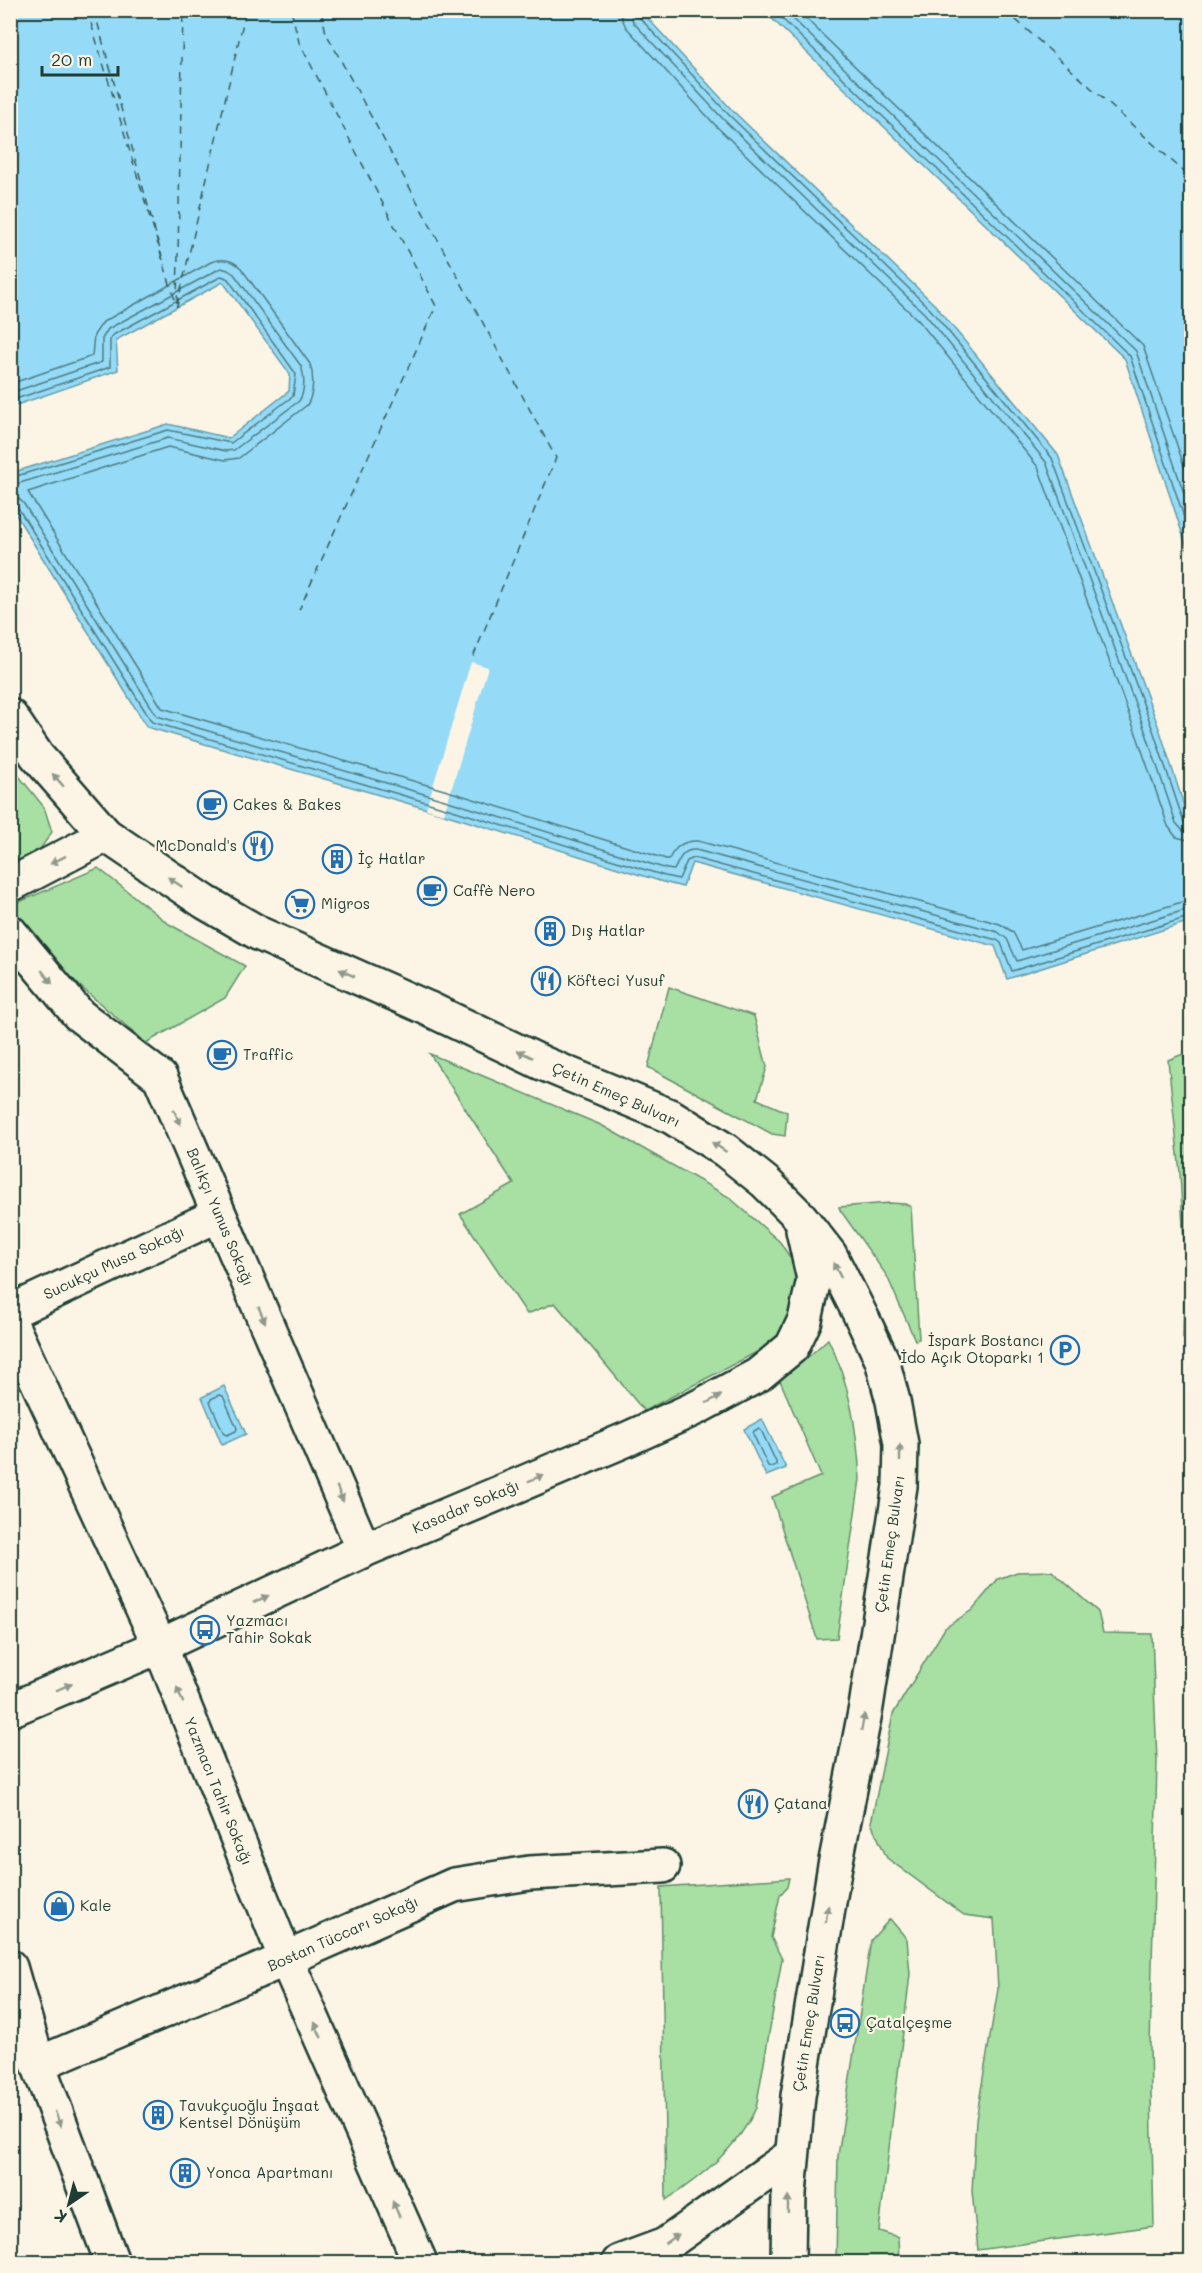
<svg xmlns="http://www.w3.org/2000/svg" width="1202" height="2273" viewBox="0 0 1202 2273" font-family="Mali,sans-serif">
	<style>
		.green { fill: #a8dfa3; stroke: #648e6c; stroke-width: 1.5 }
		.water { fill: #95dbf7; stroke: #669ca9; stroke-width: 1.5 }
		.pier { fill: #fcf5e5 }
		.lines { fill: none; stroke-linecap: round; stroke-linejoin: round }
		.shore { stroke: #4e7c82; stroke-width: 1.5 }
		.ferry { stroke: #375d5b; stroke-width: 1.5; stroke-dasharray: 8 6; stroke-linecap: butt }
		.minor-casing { stroke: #1f3d34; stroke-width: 38 }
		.major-casing { stroke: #1f3d34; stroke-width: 38 }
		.minor { stroke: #fcf5e5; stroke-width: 33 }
		.major { stroke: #fcf5e5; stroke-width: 33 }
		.oneway { fill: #8e998c }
		.labels { text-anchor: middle; stroke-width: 4.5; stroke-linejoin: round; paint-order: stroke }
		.poi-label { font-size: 15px; fill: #1f3d34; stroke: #fcf5e5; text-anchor: start }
		.street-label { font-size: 15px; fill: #1f3d34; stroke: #fcf5e5 }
	</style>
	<rect width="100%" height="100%" fill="#fcf5e5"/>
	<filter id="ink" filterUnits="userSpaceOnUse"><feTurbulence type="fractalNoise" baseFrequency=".0167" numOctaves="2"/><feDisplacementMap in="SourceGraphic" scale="12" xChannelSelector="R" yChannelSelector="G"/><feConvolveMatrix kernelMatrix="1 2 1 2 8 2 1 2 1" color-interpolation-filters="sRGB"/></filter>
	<g filter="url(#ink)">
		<g class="green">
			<path d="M10 765 44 807 52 832 32 861 10 878Z"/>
			<path d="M98 868 169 924 245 966 225 998 146 1043 82 988 38 945 12 905Z"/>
			<path d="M669 987 754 1016 767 1067 757 1099 787 1112 785 1136 772 1134 648 1067Z"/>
			<path d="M430 1054 601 1125 729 1197 780 1242 806 1282 778 1341 644 1411 555 1303 527 1314 460 1214 514 1184Z"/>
			<path d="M1183 1054 1192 1080 1191 1346 1183 1338 1185 1263 1180 1173 1168 1060Z"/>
			<path d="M890 1203 905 1204 911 1207 919 1339 915 1340 887 1276 840 1210 839 1207Z"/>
			<path d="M828 1339C850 1382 857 1431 860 1479L837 1638 817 1639 772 1497 821 1476 779 1378 807 1358Z"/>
			<path d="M1052 1571 1098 1612 1103 1633 1152 1634 1157 1762 1150 2046 1154 2226 978 2250 972 2191 976 2120 998 1989 994 1919 964 1915 887 1858 871 1823 893 1714 945 1628 972 1610 998 1579 1017 1572Z"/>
			<path d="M789 1878 787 1887 780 1895 771 1937 782 1959 756 2108C738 2148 702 2176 666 2200L661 1887Z"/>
			<path d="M890 1919 907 1939 910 1974 879 2231 898 2237 899 2262H836L838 2156 871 1940Z"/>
		</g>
		<g class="water">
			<path d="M11 11H641L733 111 935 305 1058 455 1160 731 1191 827V921L1007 979 995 946 692 863 683 887 663 882 444 814 147 727 11 507V473L168 424 229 438 289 391 290 374 223 282 116 340 118 370 11 407Z"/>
			<path d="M764 11H1191V560L1125 359Z"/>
			<path d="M224 1386 246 1434 222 1445 202 1397Z"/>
			<path d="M762 1419 786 1468 766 1476 744 1429Z"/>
		</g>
		<path class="pier" d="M471 662 488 667 444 814 426 809Z"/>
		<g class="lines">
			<g class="shore">
				<path d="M621 10 622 19 626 27 717 127 918 320 1038 467 1138 739 1168 826 1176 837 1192 841"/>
				<path d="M630 10 633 22 724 120 925 314 1046 462 1147 736 1176 823 1183 831 1192 832"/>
				<path d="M637 10 639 17 729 115 930 309 1052 458 1154 733 1183 820 1186 824 1192 825"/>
				<path d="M773 10 1130 356 1192 541"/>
				<path d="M784 10 1136 351 1192 517"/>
				<path d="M797 10 1143 346 1192 489"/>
				<path d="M10 384 92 356 94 335 103 322 211 262C222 258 232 259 241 268L310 364C314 376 314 394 307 405L239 458 225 460 168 447 28 492 162 708 451 792 666 859H669C675 846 684 840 698 841L1000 924 1013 932 1022 950 1192 899"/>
				<path d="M10 393 102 362V339L108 329 221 268 228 270 234 274 301 366C305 376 305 392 299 401L234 450 226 451 168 438 10 486"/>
				<path d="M10 401 110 367V340L113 335 222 276 228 279 296 374 293 396 231 443 168 430 10 478"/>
				<path d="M10 498 19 499 24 504 157 716 448 801 667 869 674 870C680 859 682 849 696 850L998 932 1007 939 1017 961 1192 908"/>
				<path d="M10 505 18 508 152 722 446 808 665 876 679 879 687 861 694 858 997 940 1001 943 1012 971 1192 916"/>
				<path d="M219 1395 223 1396 237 1428 236 1431 227 1435 224 1434 210 1402 211 1399Z"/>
				<path d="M758 1429 761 1430 776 1462V1465L771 1467 768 1466 753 1434 754 1431Z"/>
			</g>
			<g class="ferry">
				<path d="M87 10 177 307"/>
				<path d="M94 10 163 260"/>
				<path d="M291 10 299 42 436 306 299 610"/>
				<path d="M321 10 326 33 556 458 471 662"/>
				<path d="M1005 10 1192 179"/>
				<path d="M177 303 183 10"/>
				<path d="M177 306 246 10"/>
			</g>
			<g class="minor-casing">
				<g id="minor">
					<path d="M10 885 106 835"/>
					<path d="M10 932 79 1015 160 1077 364 1550"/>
					<path d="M10 1312 218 1215"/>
					<path d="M10 1322 160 1646 286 1959 420 2262"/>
					<path d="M38 2064 286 1959 454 1885 529 1873 663 1866"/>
					<path d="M619 2262 665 2245 792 2155"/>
				</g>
			</g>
			<g class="major-casing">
				<g id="major">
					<path d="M10 716 37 756 106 835 205 902 260 934 427 1008 542 1063 672 1117 725 1150 765 1182 801 1218 830 1255 863 1320 882 1360 893 1401 901 1444 900 1486 866 1707 834 1871 798 2096 789 2193 788 2262"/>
					<path d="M10 1710 160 1646 364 1550 625 1440 698 1407 758 1375 792 1347 805 1320 814 1279 803 1230"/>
					<path d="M10 1967 38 2064 112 2262"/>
				</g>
			</g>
			<use href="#minor" class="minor"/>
			<use href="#major" class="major"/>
		</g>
		<defs><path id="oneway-solid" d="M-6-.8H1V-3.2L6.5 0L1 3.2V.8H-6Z" transform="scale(1.5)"/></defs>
		<g class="oneway">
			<use href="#oneway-solid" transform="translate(58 780) rotate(-131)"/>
			<use href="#oneway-solid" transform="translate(58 860) rotate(153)"/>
			<use href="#oneway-solid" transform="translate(175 882) rotate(-146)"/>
			<use href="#oneway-solid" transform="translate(347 973) rotate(-155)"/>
			<use href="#oneway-solid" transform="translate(47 977) rotate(51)"/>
			<use href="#oneway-solid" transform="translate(525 1054) rotate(-154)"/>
			<use href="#oneway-solid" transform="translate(177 1117) rotate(67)"/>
			<use href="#oneway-solid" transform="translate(719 1147) rotate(-147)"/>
			<use href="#oneway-solid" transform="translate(837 1270) rotate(-117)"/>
			<use href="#oneway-solid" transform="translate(262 1315) rotate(67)"/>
			<use href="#oneway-solid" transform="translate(714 1399) rotate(-28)"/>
			<use href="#oneway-solid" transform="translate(900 1453) rotate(-90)"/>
			<use href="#oneway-solid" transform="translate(536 1478) rotate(-23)"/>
			<use href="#oneway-solid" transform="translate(340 1494) rotate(67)"/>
			<use href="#oneway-solid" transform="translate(261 1599) rotate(-25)"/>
			<use href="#oneway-solid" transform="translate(64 1687) rotate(-23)"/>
			<use href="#oneway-solid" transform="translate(180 1695) rotate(-112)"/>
			<use href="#oneway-solid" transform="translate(863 1722) rotate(-79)"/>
			<use href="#oneway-solid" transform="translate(827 1914) rotate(-81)"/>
			<use href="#oneway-solid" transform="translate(318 2030) rotate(-114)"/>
			<use href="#oneway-solid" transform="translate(58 2119) rotate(69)"/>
			<use href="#oneway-solid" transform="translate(788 2204) rotate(-89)"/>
			<use href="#oneway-solid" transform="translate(396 2209) rotate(-114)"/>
			<use href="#oneway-solid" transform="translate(672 2239) rotate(-35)"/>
		</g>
	</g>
	<defs>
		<g id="cafe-ring" transform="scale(1.5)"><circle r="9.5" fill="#fcf5e5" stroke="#1f6fb2" stroke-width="1.5"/><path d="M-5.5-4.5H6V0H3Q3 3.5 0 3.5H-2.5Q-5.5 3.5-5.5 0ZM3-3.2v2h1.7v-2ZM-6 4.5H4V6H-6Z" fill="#1f6fb2"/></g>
		<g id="restaurant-ring" transform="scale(1.5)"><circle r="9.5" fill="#fcf5e5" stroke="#1f6fb2" stroke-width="1.5"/><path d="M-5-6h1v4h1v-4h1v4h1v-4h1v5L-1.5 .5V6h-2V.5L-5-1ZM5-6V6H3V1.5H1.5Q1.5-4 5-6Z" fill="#1f6fb2"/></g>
		<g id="building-ring" transform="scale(1.5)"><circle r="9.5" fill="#fcf5e5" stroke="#1f6fb2" stroke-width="1.5"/><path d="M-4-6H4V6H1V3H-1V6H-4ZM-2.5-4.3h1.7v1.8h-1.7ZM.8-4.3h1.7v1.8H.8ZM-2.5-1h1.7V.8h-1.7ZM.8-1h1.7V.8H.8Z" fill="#1f6fb2"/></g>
		<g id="supermarket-ring" transform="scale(1.5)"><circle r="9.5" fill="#fcf5e5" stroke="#1f6fb2" stroke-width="1.5"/><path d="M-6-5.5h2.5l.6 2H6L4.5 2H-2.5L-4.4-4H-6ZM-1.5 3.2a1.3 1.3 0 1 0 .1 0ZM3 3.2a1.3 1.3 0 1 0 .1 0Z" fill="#1f6fb2"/></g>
		<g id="parking-ring" transform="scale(1.5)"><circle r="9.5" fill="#fcf5e5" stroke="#1f6fb2" stroke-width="1.5"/><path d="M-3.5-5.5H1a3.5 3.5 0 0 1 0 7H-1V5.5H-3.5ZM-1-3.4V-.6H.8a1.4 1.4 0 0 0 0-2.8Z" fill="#1f6fb2"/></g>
		<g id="bus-ring" transform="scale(1.5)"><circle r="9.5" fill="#fcf5e5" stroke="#1f6fb2" stroke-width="1.5"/><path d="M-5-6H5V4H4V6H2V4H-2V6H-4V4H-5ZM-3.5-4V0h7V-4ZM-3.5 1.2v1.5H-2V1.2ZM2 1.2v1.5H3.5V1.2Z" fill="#1f6fb2"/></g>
		<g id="shop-ring" transform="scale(1.5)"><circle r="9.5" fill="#fcf5e5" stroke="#1f6fb2" stroke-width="1.5"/><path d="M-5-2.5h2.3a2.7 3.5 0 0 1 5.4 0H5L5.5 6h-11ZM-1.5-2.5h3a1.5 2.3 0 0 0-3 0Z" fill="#1f6fb2"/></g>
	</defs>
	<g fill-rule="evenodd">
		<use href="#cafe-ring" x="212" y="805"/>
		<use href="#restaurant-ring" x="258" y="846"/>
		<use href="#building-ring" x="337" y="859"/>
		<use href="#cafe-ring" x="432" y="891"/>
		<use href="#supermarket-ring" x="300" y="904"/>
		<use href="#building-ring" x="550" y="931"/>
		<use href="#restaurant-ring" x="546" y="981"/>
		<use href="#cafe-ring" x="222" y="1055"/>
		<use href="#parking-ring" x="1065" y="1350"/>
		<use href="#bus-ring" x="205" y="1630"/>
		<use href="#restaurant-ring" x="753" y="1804"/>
		<use href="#shop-ring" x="59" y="1906"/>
		<use href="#bus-ring" x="845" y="2023"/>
		<use href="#building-ring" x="158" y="2115"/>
		<use href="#building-ring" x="185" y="2173"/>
	</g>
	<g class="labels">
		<g class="poi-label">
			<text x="233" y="810">Cakes &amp; Bakes</text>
			<text x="237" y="851" text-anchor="end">McDonald's</text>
			<text x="358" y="864">İç Hatlar</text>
			<text x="453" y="896">Caffè Nero</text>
			<text x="321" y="909">Migros</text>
			<text x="571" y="936">Dış Hatlar</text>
			<text x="567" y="986">Köfteci Yusuf</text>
			<text x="243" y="1060">Traffic</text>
			<text x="1044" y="1346" text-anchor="end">İspark Bostancı<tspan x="1044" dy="17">İdo Açık Otoparkı 1</tspan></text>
			<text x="226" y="1626">Yazmacı<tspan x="226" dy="17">Tahir Sokak</tspan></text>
			<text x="774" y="1809">Çatana</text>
			<text x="80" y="1911">Kale</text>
			<text x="866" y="2028">Çatalçeşme</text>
			<text x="179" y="2111">Tavukçuoğlu İnşaat<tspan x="179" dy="17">Kentsel Dönüşüm</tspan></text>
			<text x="206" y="2178">Yonca Apartmanı</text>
		</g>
		<g class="street-label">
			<text transform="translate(616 1095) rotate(24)" y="5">Çetin Emeç Bulvarı</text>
			<text transform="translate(220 1217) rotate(67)" y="5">Balıkçı Yunus Sokağı</text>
			<text transform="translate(114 1263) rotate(-25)" y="5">Sucukçu Musa Sokağı</text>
			<text transform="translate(466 1507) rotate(-23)" y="5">Kasadar Sokağı</text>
			<text transform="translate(890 1544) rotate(-82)" y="5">Çetin Emeç Bulvarı</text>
			<text transform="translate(218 1791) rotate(68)" y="5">Yazmacı Tahir Sokağı</text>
			<text transform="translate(343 1934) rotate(-24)" y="5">Bostan Tüccarı Sokağı</text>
			<text transform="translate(809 2023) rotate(-81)" y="5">Çetin Emeç Bulvarı</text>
		</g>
	</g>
	<rect width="1202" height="2273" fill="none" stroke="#fcf5e5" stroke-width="36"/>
	<rect x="18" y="18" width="1166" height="2237" fill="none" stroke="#1f3d34" stroke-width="2" filter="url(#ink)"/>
	<g transform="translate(69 2204) rotate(215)" stroke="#fcf5e5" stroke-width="4.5" paint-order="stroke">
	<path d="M0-4.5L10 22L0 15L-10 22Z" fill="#1f3d34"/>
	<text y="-9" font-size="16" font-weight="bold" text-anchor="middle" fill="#1f3d34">K</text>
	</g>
	<path d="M42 66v9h76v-9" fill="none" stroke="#1f3d34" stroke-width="3"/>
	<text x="51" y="66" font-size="18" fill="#1f3d34" stroke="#fcf5e5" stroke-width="4.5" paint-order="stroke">20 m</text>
</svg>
